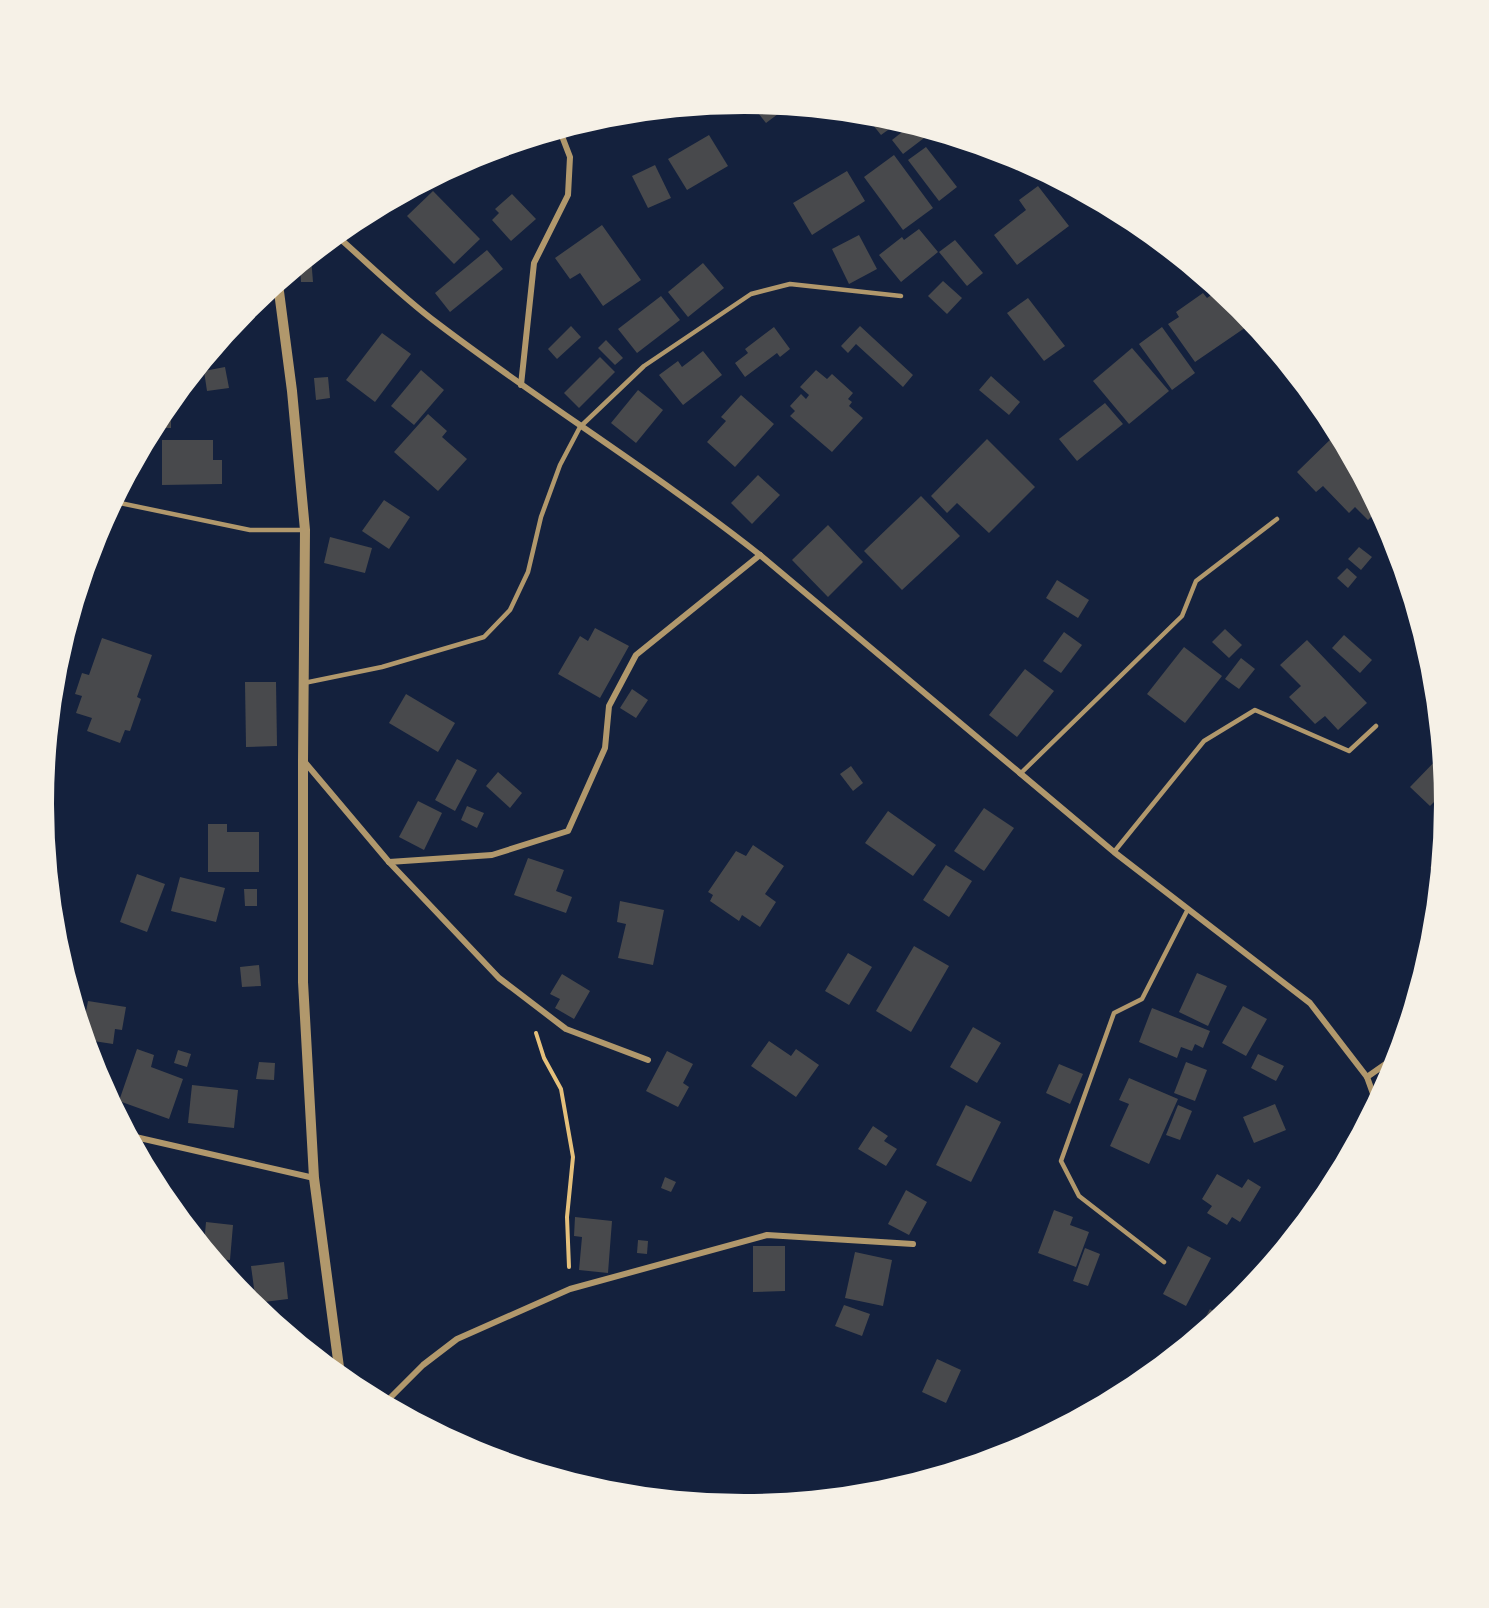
<svg xmlns="http://www.w3.org/2000/svg" width="1489" height="1608" viewBox="0 0 1489 1608" font-family="'Nunito Sans',sans-serif">
	<style>
		.building { fill: #48494c }
		.lines { fill: none; stroke-linecap: round; stroke-linejoin: round }
		.path { stroke: #e5c07b; stroke-width: 4 }
		.service { stroke: #b1986c; stroke-width: 4.5 }
		.minor { stroke: #b1986c; stroke-width: 6 }
		.tertiary { stroke: #b1986c; stroke-width: 10 }
	</style>
	<rect width="100%" height="100%" fill="#14213d"/>
	<g class="building">
		<path d="M761 105 770 106 778 114 766 123 755 109Z"/>
		<path d="M865 115 882 117 899 122 881 135Z"/>
		<path d="M911 125 932 132 903 154 892 140Z"/>
		<path d="M709 135 728 166 687 190 668 159Z"/>
		<path d="M926 147 957 187 939 201 908 160Z"/>
		<path d="M894 155 933 208 903 230 864 177Z"/>
		<path d="M655 165 671 198 648 208 632 176Z"/>
		<path d="M847 171 865 201 812 235 793 203Z"/>
		<path d="M1038 186 1069 226 1017 265 994 235 1026 210 1019 200Z"/>
		<path d="M433 191 480 239 454 264 407 216Z"/>
		<path d="M512 194 536 219 511 241 492 220 499 213 495 209Z"/>
		<path d="M395 200 367 225 363 220 352 229 349 226Z"/>
		<path d="M602 225 641 280 603 306 580 273 570 279 555 258Z"/>
		<path d="M919 229 938 252 901 282 879 255 902 237 904 240Z"/>
		<path d="M859 235 877 269 849 284 832 249Z"/>
		<path d="M955 240 983 273 967 286 939 252Z"/>
		<path d="M487 250 503 269 450 312 435 293Z"/>
		<path d="M311 257 313 282H301L300 266Z"/>
		<path d="M703 263 724 288 688 317 668 292Z"/>
		<path d="M943 281 962 298 947 314 928 296Z"/>
		<path d="M1218 290 1240 309 1252 323 1195 362 1168 324 1179 317 1176 312 1203 293 1207 298Z"/>
		<path d="M661 296 680 320 637 353 618 329Z"/>
		<path d="M1028 298 1065 346 1044 361 1007 313Z"/>
		<path d="M571 326 581 337 557 359 548 349Z"/>
		<path d="M860 326 913 375 903 387 856 344 848 353 841 346Z"/>
		<path d="M774 327 790 349 780 357 777 353 745 377 735 363 748 353 745 349Z"/>
		<path d="M1162 327 1195 373 1172 390 1139 344Z"/>
		<path d="M382 333 411 354 375 402 346 380Z"/>
		<path d="M606 340 623 358 615 365 598 348Z"/>
		<path d="M1132 348 1169 391 1129 424 1093 381Z"/>
		<path d="M703 351 722 375 683 405 659 375 678 361 682 367Z"/>
		<path d="M600 357 615 372 579 408 564 393Z"/>
		<path d="M225 367 229 388 207 391 204 371Z"/>
		<path d="M421 370 444 390 414 425 391 406Z"/>
		<path d="M816 370 827 379 832 374 853 393 848 399 852 402 849 406 863 418 832 452 790 416 795 411 790 406 801 394 806 399 809 395 800 387Z"/>
		<path d="M991 376 1020 402 1009 415 979 390Z"/>
		<path d="M328 377 330 398 316 400 314 378Z"/>
		<path d="M638 390 663 410 636 443 611 423Z"/>
		<path d="M741 395 774 424 735 467 707 442 726 421 721 417Z"/>
		<path d="M171 403V428H154L162 414Z"/>
		<path d="M1105 403 1123 424 1077 461 1059 439Z"/>
		<path d="M428 414 447 431 442 437 467 459 438 491 394 452Z"/>
		<path d="M1337 433 1378 510 1368 520 1355 507 1349 513 1323 486 1316 492 1297 472Z"/>
		<path d="M987 439 1035 487 989 533 957 503 947 513 931 496Z"/>
		<path d="M162 440H213V460H222V484L162 485Z"/>
		<path d="M758 475 780 495 752 524 731 503Z"/>
		<path d="M921 496 960 536 902 590 864 551Z"/>
		<path d="M384 500 410 517 389 549 362 531Z"/>
		<path d="M828 525 863 562 828 597 792 560Z"/>
		<path d="M330 537 372 548 365 573 324 563Z"/>
		<path d="M1359 547 1372 557 1361 570 1348 559Z"/>
		<path d="M1347 568 1357 577 1348 588 1337 578Z"/>
		<path d="M1057 580 1089 600 1078 618 1046 598Z"/>
		<path d="M595 628 629 646 600 698 558 674 580 636 588 641Z"/>
		<path d="M1225 629 1242 645 1229 658 1212 642Z"/>
		<path d="M1064 632 1082 645 1061 673 1043 661Z"/>
		<path d="M1344 635 1372 660 1360 673 1332 648Z"/>
		<path d="M102 638 152 655 137 697 141 699 130 731 125 730 120 743 87 731 92 718 76 713 82 696 75 694 82 673 89 675Z"/>
		<path d="M1307 640 1367 703 1338 730 1325 716 1315 724 1289 697 1301 686 1280 665Z"/>
		<path d="M1184 647 1222 676 1185 723 1147 694Z"/>
		<path d="M1241 658 1255 669 1239 689 1225 679Z"/>
		<path d="M1025 669 1054 691 1017 737 989 715Z"/>
		<path d="M245 682H276L277 746 246 747Z"/>
		<path d="M632 689 648 700 636 718 620 708Z"/>
		<path d="M406 694 455 723 438 752 389 723Z"/>
		<path d="M1441 755 1444 792 1430 806 1410 787Z"/>
		<path d="M457 759 477 770 455 811 435 800Z"/>
		<path d="M851 766 863 783 853 791 840 774Z"/>
		<path d="M498 772 522 793 510 808 486 786Z"/>
		<path d="M418 801 442 813 424 850 399 837Z"/>
		<path d="M467 806 484 813 477 828 461 820Z"/>
		<path d="M984 808 1014 828 984 871 954 851Z"/>
		<path d="M888 811 936 845 913 876 865 843Z"/>
		<path d="M208 824H227V832H259V872H208Z"/>
		<path d="M753 845 784 866 765 894 776 902 760 927 742 915 739 921 710 901 713 895 708 892 736 851 746 856Z"/>
		<path d="M1441 845 1438 881 1432 878 1436 871 1430 868Z"/>
		<path d="M528 858 564 870 556 891 572 897 566 913 514 895Z"/>
		<path d="M946 865 972 881 949 917 923 900Z"/>
		<path d="M137 874 165 884 147 932 120 922Z"/>
		<path d="M180 877 225 888 216 922 171 911Z"/>
		<path d="M244 889H257V906H245Z"/>
		<path d="M620 901 664 910 653 965 618 958 626 924 617 922Z"/>
		<path d="M914 946 949 966 911 1032 876 1011Z"/>
		<path d="M848 953 872 967 849 1005 825 991Z"/>
		<path d="M259 965 261 986 242 987 240 967Z"/>
		<path d="M1197 973 1227 986 1208 1026 1179 1012Z"/>
		<path d="M562 974 590 991 574 1019 555 1008 560 999 550 994Z"/>
		<path d="M88 1001 126 1007 122 1030 115 1029 113 1044 87 1040 83 1027Z"/>
		<path d="M1243 1006 1267 1019 1246 1056 1222 1043Z"/>
		<path d="M1152 1008 1210 1031 1203 1048 1195 1044 1192 1051 1181 1047 1177 1058 1139 1042Z"/>
		<path d="M973 1027 1001 1043 977 1083 950 1067Z"/>
		<path d="M769 1041 791 1056 796 1049 819 1065 796 1097 751 1066Z"/>
		<path d="M137 1049 154 1055 151 1067 183 1079 169 1119 119 1101Z"/>
		<path d="M178 1050 191 1054 187 1067 174 1063Z"/>
		<path d="M667 1051 693 1064 683 1083 689 1087 678 1107 646 1091Z"/>
		<path d="M1258 1054 1284 1066 1276 1081 1251 1068Z"/>
		<path d="M259 1062 275 1063 274 1080 256 1079Z"/>
		<path d="M1186 1062 1207 1070 1195 1101 1174 1093Z"/>
		<path d="M1059 1064 1083 1074 1070 1104 1046 1093Z"/>
		<path d="M1129 1078 1178 1099 1149 1164 1110 1146 1129 1104 1119 1100Z"/>
		<path d="M192 1085 238 1090 234 1128 188 1123Z"/>
		<path d="M1275 1104 1286 1130 1254 1143 1243 1117Z"/>
		<path d="M966 1105 1001 1122 971 1182 936 1165Z"/>
		<path d="M1178 1105 1192 1111 1180 1140 1166 1135Z"/>
		<path d="M873 1126 888 1136 884 1141 897 1149 886 1166 858 1149Z"/>
		<path d="M1217 1174 1242 1188 1248 1179 1261 1187 1240 1222 1232 1217 1227 1225 1207 1213 1212 1206 1202 1199Z"/>
		<path d="M665 1177 676 1182 671 1192 661 1188Z"/>
		<path d="M906 1190 927 1202 909 1235 888 1224Z"/>
		<path d="M1054 1210 1073 1217 1070 1225 1089 1232 1076 1267 1038 1253Z"/>
		<path d="M575 1217 612 1221 608 1273 579 1270 582 1237 574 1236Z"/>
		<path d="M206 1222 233 1225 230 1260 215 1259 204 1245Z"/>
		<path d="M638 1240 648 1241 647 1254 637 1253Z"/>
		<path d="M753 1246H785V1291L753 1292Z"/>
		<path d="M1188 1246 1211 1258 1186 1306 1163 1294Z"/>
		<path d="M1085 1248 1100 1254 1088 1286 1073 1281Z"/>
		<path d="M855 1252 892 1260 883 1306 845 1298Z"/>
		<path d="M284 1262 288 1299 256 1303 251 1266Z"/>
		<path d="M1225 1302 1232 1306 1194 1338 1210 1309 1218 1314Z"/>
		<path d="M844 1305 870 1314 862 1336 835 1326Z"/>
		<path d="M937 1359 961 1370 946 1403 922 1392Z"/>
	</g>
	<g class="lines">
		<path class="path" d="M536 1033 544 1058 561 1089 573 1157 567 1217 569 1267"/>
		<g class="service">
			<path d="M115 502 250 530H305"/>
			<path d="M304 683 382 667 484 637 510 610 528 572 541 517 560 465 580 427 644 366 751 294 790 284 901 296"/>
			<path d="M1020 774 1182 616 1196 581 1277 519"/>
			<path d="M1114 852 1204 741 1255 710 1349 751 1376 726"/>
			<path d="M1164 1262 1079 1196 1061 1161 1114 1013 1142 999 1188 909"/>
		</g>
		<g class="minor">
			<path d="M337 236C370 265 402 297 437 323 542 403 656 473 760 555L1114 852 1310 1003 1367 1077 1376 1102"/>
			<path d="M521 385 534 263 568 195 570 157 560 131"/>
			<path d="M303 760 389 862 499 978 566 1029 648 1060"/>
			<path d="M389 862 492 855 568 831 605 748 609 706 636 655 760 555"/>
			<path d="M1367 1077 1397 1056"/>
			<path d="M131 1136 314 1178"/>
			<path d="M385 1403 423 1365 457 1339 570 1289 767 1235 913 1244"/>
		</g>
		<path class="tertiary" d="M278 284 292 391 305 530 303 760V982L314 1178 340 1375"/>
	</g>
	<path d="M0 0H1489V1608H0ZM54 804a690 690 0 1 1 1380 0a690 690 0 1 1-1380 0Z" fill="#f6f1e7" fill-rule="evenodd"/>
</svg>
